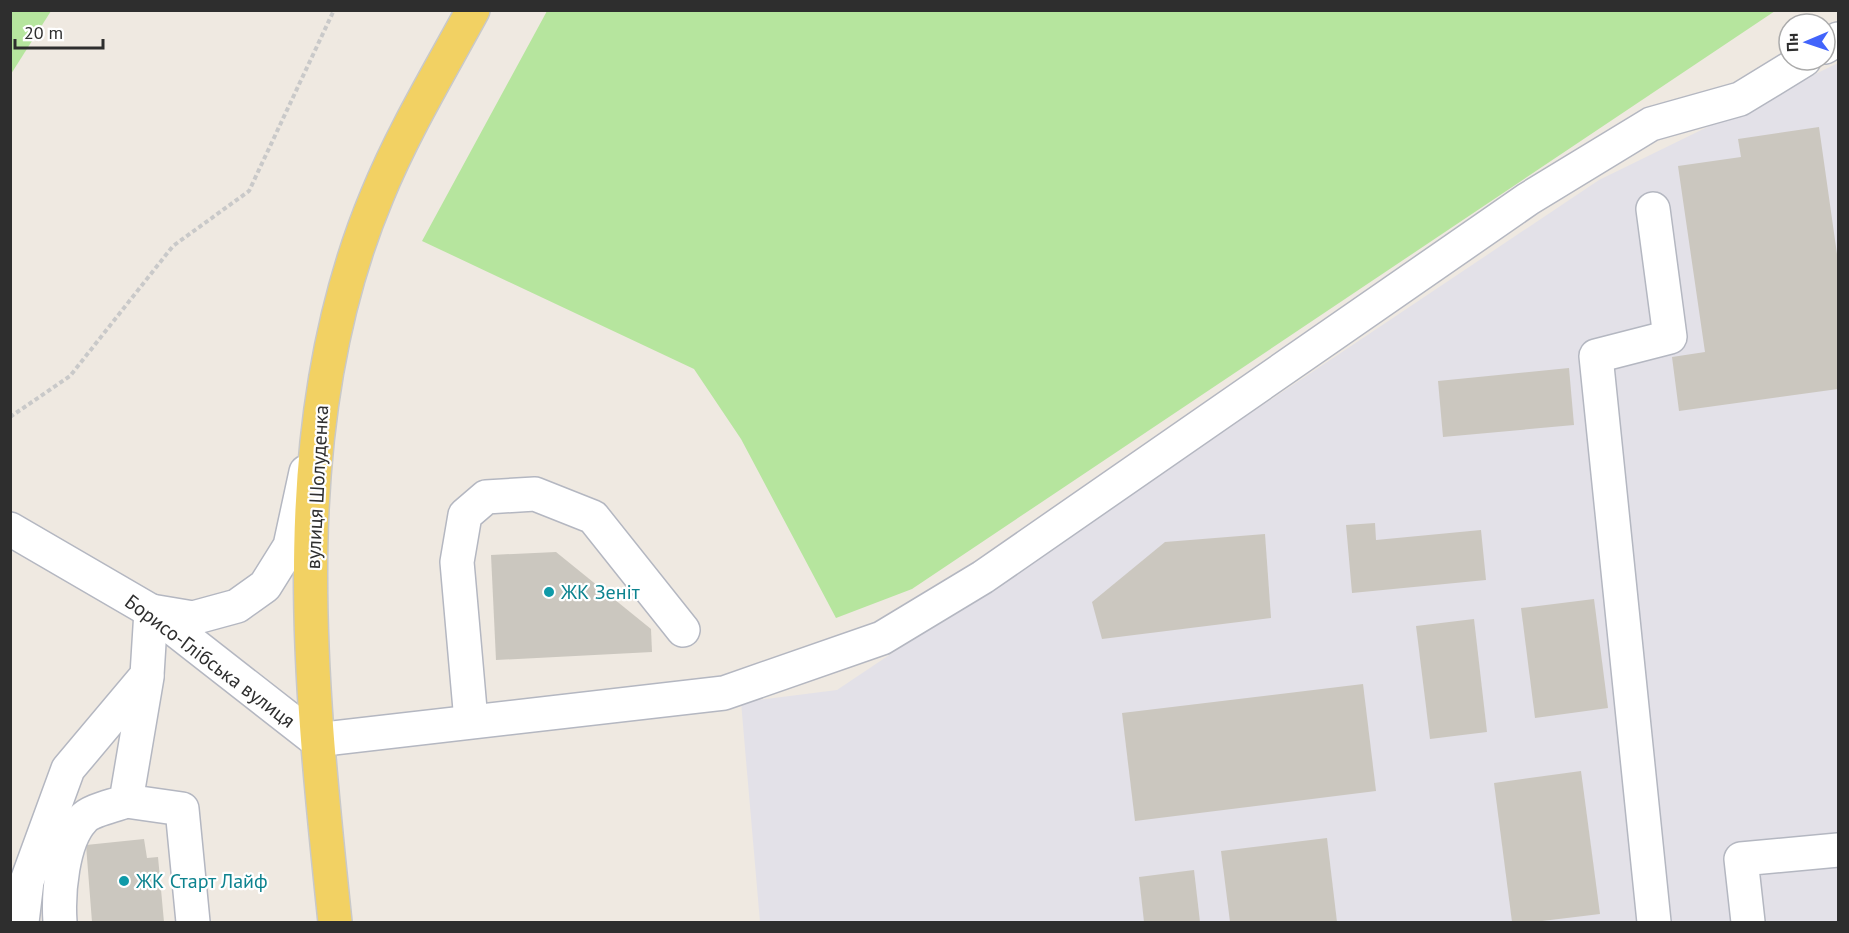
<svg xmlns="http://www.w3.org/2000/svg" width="1849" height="933" viewBox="0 0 1849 933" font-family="'PT Sans',sans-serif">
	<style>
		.industrial { fill: #e3e1e8 }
		.green { fill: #b6e59e }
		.building { fill: #cbc7bf }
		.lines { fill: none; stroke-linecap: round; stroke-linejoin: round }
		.minor-casing { stroke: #b4b7c1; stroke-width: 36 }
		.major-casing { stroke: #c9c9c9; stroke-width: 36 }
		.path { stroke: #c9c9c9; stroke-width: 4; stroke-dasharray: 4.5 3; stroke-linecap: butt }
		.minor { stroke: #fff; stroke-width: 33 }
		.major { stroke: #f2d163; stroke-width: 33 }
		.culture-dot { fill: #0f9aa8; stroke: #fff; stroke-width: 2 }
		.labels { text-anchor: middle; stroke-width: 4.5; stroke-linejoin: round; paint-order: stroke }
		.street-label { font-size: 20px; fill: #2e2e2e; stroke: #fff }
		.culture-label { font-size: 20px; fill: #0d838f; stroke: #fff; text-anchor: start }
	</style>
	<rect width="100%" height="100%" fill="#efe9e1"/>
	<path class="industrial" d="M1838 63V922H760L741 702 837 690 1599 180Z"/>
	<g class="green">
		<path d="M11 10 51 11 11 74 10 11Z"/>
		<path d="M547 11V10L1775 11 912 589 836 618 741 439 694 369 422 241Z"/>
	</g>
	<g class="building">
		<path d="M1819 127 1838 261V389L1679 411 1672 357 1705 352 1678 166 1741 157 1738 139Z"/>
		<path d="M1569 368 1574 425 1443 437 1438 381Z"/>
		<path d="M1375 523 1376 540 1481 530 1486 580 1352 593 1346 525Z"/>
		<path d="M1265 534 1271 618 1102 639 1092 602 1165 542Z"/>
		<path d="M556 552 651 629 652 652 496 660 491 555Z"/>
		<path d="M1594 599 1608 708 1535 718 1521 608Z"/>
		<path d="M1474 619 1487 732 1430 739 1416 626Z"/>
		<path d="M1363 684 1376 791 1135 821 1122 713Z"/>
		<path d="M1581 771 1600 914 1534 922H1512L1494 783Z"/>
		<path d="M1327 838 1337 922H1230L1221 851Z"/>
		<path d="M144 839 147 858 158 857 164 922H92L86 845Z"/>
		<path d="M1194 870 1200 922H1144L1139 877Z"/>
	</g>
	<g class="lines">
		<g class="minor-casing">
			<g id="minor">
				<path d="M1825 47 1838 39"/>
				<path d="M1653 209 1670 337 1596 356 1654 922"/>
				<path d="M10 529 151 611 316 740 724 693 882 638 983 577 1528 199 1651 124 1740 99 1804 60"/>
				<path d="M471 721 457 562 465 515 486 497 535 494 593 517 683 630"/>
				<path d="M126 801 182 809 193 922"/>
				<path d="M22 922 27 881 68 769 147 675 151 611 193 618 237 606 265 586 290 546 306 472"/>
				<path d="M60 922C58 894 62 841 83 819 91 810 114 806 126 801L147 677"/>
				<path d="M1748 922 1741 859 1838 850"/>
			</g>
		</g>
		<g class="major-casing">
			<path id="major" d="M335 922C310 682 281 425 377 196 403 132 440 71 473 10"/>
		</g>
		<path class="path" d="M10 417 70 376 173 246 249 191 334 10"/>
		<use href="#minor" class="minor"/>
		<use href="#major" class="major"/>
	</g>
	<g class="culture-dot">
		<circle cx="549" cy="592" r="6"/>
		<circle cx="124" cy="881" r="6"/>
	</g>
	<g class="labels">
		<g class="street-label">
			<text transform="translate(317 487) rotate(-87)" y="7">вулиця Шолуденка</text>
			<text transform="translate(210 661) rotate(37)" y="7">Борисо-Глібська вулиця</text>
		</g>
		<g class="culture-label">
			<text x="561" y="599">ЖК Зеніт</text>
			<text x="136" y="888">ЖК Старт Лайф</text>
		</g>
	</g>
	<rect width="1849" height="933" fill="none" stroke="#2e2e2e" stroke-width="24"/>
	<g transform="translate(1807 42) rotate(268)"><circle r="28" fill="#ffffff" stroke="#ababab" stroke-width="1.5"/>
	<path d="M0-4.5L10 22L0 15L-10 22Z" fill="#4264fb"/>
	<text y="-9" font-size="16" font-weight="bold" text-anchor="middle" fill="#2e2e2e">Пн</text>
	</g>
	<path d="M15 39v9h88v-9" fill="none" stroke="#2e2e2e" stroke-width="3"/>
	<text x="24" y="39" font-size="18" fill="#2e2e2e" stroke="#ffffff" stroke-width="4.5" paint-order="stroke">20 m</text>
</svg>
